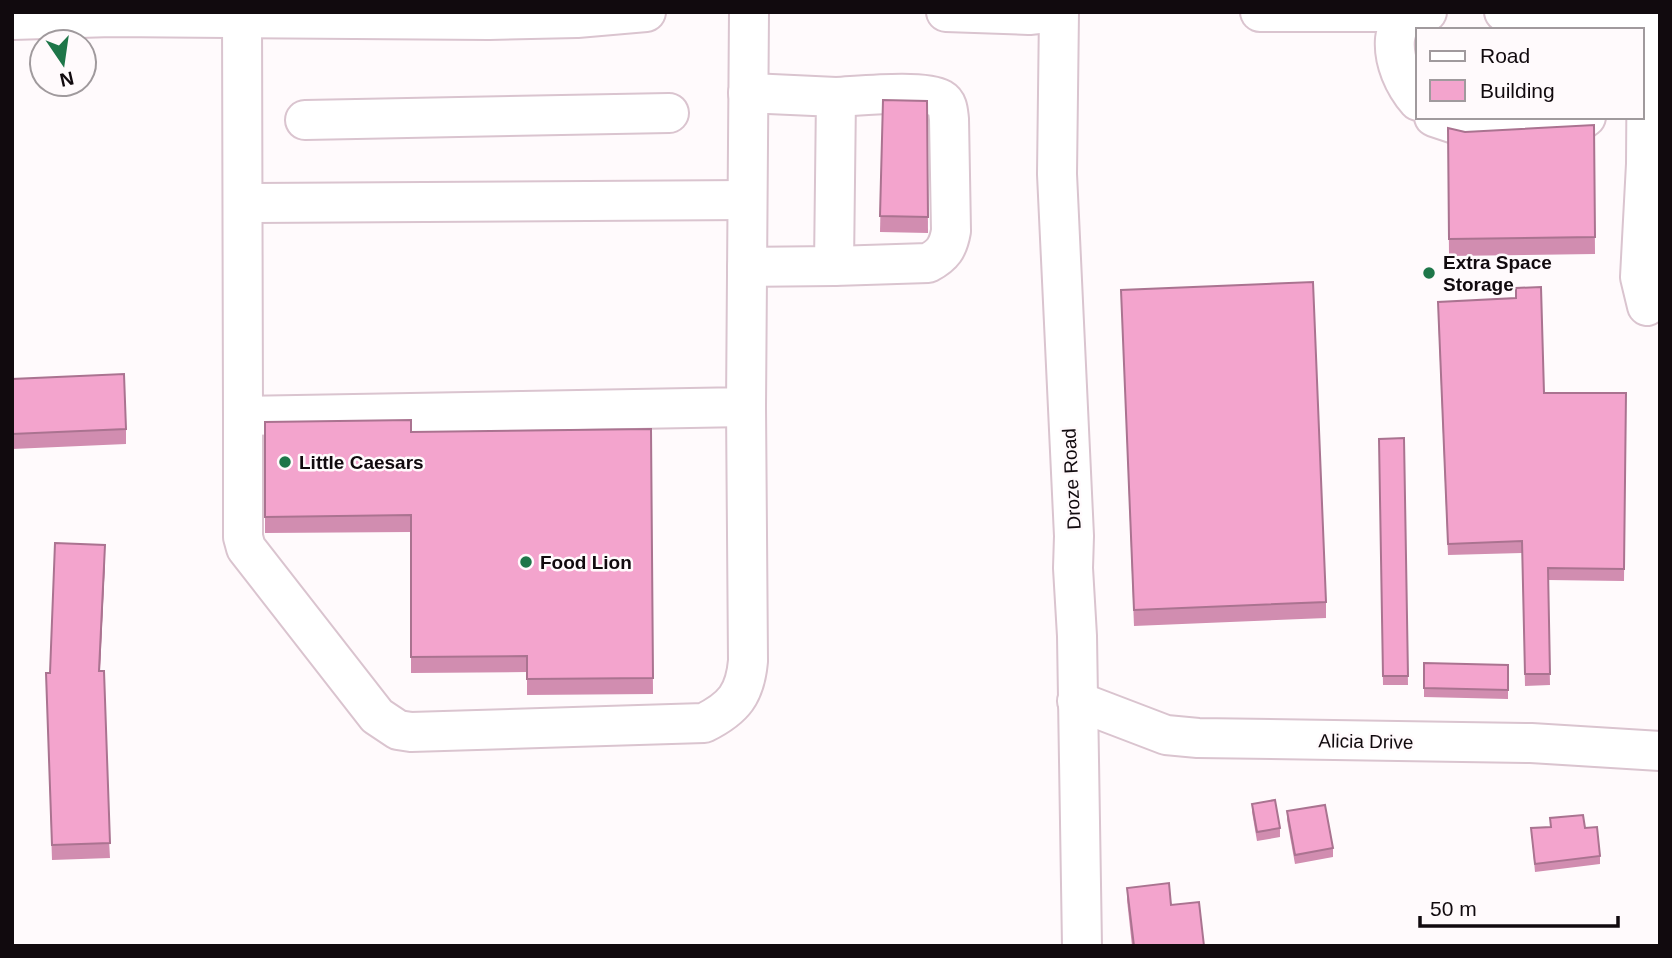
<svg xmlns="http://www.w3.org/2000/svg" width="1672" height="958" viewBox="0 0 1672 958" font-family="Arial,sans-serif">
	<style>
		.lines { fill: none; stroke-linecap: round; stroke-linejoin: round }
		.minor-casing { stroke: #dac4cf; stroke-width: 42 }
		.minor { stroke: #fff; stroke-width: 38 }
		.wall { fill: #d18db0 }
		.shaded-wall { fill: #aa7390 }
		.building { fill: #f3a4cd; stroke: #aa7390; stroke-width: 2 }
		.poi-dot { fill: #1e7649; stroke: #fffafc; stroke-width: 2.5 }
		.labels { text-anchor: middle; stroke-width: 5; stroke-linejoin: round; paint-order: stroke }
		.poi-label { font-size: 19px; font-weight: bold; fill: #110a0e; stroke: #fffafc; text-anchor: start }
		.street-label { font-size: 19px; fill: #110a0e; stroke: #fffafc }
	</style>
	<rect width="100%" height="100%" fill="#fffafc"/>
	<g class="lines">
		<g class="minor-casing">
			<g id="minor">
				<path d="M242 12 243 416 746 407 749 12"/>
				<path d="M946 12 1029 15 1057 12"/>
				<path d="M1059 12 1057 174 1074 536 1073 568 1077 636 1082 946"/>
				<path d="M1260 12H1427"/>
				<path d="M1403 12C1401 21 1396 30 1395 39 1393 61 1404 85 1418 101"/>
				<path d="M1504 12 1577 14 1660 21"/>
				<path d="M12 20 112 17 489 20 577 18 646 12"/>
				<path d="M1434 117 1464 127 1582 120 1586 117"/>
				<path d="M305 120 669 113"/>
				<path d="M243 203 747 200"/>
				<path d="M834 266 928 263C943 255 948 248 951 231L949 119C948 111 948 103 941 99 924 89 858 96 836 97"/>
				<path d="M747 267 834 266 836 97 748 93"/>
				<path d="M1647 306 1640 277 1646 164 1647 20"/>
				<path d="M243 416V537L246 548 377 716 398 730 411 732 704 723C734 708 745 694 748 661L746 407"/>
				<path d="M1077 701 1166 735 1198 738 1531 743 1660 751"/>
			</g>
		</g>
		<use href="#minor" class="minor"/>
	</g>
	<g class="wall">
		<path d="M883 100 927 101 928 233 880 232Z"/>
		<path d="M1594 125 1595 254 1449 256 1448 128 1465 132Z"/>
		<path d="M1121 290 1326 602V618L1134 626Z"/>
		<path d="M1438 314 1544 393H1626L1624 581 1548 580 1550 685 1525 686 1522 553 1448 555Z"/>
		<path d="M12 379 126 429V444L12 449Z"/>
		<path d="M265 422 411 432 651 429 653 694 527 695V672L411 673V532L265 533Z"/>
		<path d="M1404 438 1408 685H1383L1379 439Z"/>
		<path d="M105 561 100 671 110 858 52 860 46 673H50Z"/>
		<path d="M1424 663 1508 665V699L1424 697Z"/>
		<path d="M1252 804 1280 828V837L1257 841 1252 812Z"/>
		<path d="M1287 811 1333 848V857L1295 864 1287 820Z"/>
		<path d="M1550 818 1585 828 1600 856V864L1535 872 1531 828 1550 827Z"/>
		<path d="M1127 888 1171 905 1204 946H1132L1127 900Z"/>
	</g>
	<path class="shaded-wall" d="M105 545V561L99 686V671Z"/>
	<g class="building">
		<path d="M883 100 927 101 928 217 880 216Z"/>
		<path d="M1594 125 1595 237 1449 239 1448 128 1465 132Z"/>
		<path d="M1313 282 1326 602 1134 610 1121 290Z"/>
		<path d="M1541 287 1544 393H1626L1624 569 1548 568 1550 674H1525L1522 541 1448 544 1438 302 1516 298V288Z"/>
		<path d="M124 374 126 429 12 434V379Z"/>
		<path d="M411 420V432L651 429 653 678 527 679V656L411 657V515L265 517V422Z"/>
		<path d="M1404 438 1408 676H1383L1379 439Z"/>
		<path d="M55 543 105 545 99 671H104L110 843 52 845 46 673H50Z"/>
		<path d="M1424 663 1508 665V690L1424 688Z"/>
		<path d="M1275 800 1280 828 1257 832 1252 804Z"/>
		<path d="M1325 805 1333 848 1295 855 1287 811Z"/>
		<path d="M1583 815 1585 828 1597 827 1600 856 1535 864 1531 828 1551 827 1550 818Z"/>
		<path d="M1169 883 1171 905 1199 902 1204 946H1134L1127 888Z"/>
	</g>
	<g class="poi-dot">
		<circle cx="1429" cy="273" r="7"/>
		<circle cx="285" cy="462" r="7"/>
		<circle cx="526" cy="562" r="7"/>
	</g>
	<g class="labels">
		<g class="poi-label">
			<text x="1443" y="269">Extra Space<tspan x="1443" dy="22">Storage</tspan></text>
			<text x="299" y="469">Little Caesars</text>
			<text x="540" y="569">Food Lion</text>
		</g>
		<g class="street-label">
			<text transform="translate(1071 479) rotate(-93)" y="7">Droze Road</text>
			<text transform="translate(1366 741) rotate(1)" y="7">Alicia Drive</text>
		</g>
	</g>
	<rect width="1672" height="958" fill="none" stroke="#110a0e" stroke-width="28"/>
	<rect x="1416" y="28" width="228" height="91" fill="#fffafc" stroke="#a09a9d" stroke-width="2"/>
	<rect x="1430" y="51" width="35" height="10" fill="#ffffff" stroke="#a09a9d" stroke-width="2"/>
	<text x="1480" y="63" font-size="21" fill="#110a0e">Road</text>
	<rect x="1430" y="80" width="35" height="21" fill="#f3a4cd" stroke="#a09a9d" stroke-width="2"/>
	<text x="1480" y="98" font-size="21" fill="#110a0e">Building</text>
	<g transform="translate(63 63) rotate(167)"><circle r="33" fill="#fffafc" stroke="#a09a9d" stroke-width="2"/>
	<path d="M0-5L12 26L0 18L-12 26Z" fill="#1e7649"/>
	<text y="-10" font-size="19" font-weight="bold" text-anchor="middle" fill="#110a0e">N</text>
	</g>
	<path d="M1420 916v10h198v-10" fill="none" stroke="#110a0e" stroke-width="3.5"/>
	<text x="1430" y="916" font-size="21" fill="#110a0e" stroke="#fffafc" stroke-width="5" paint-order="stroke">50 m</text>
</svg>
